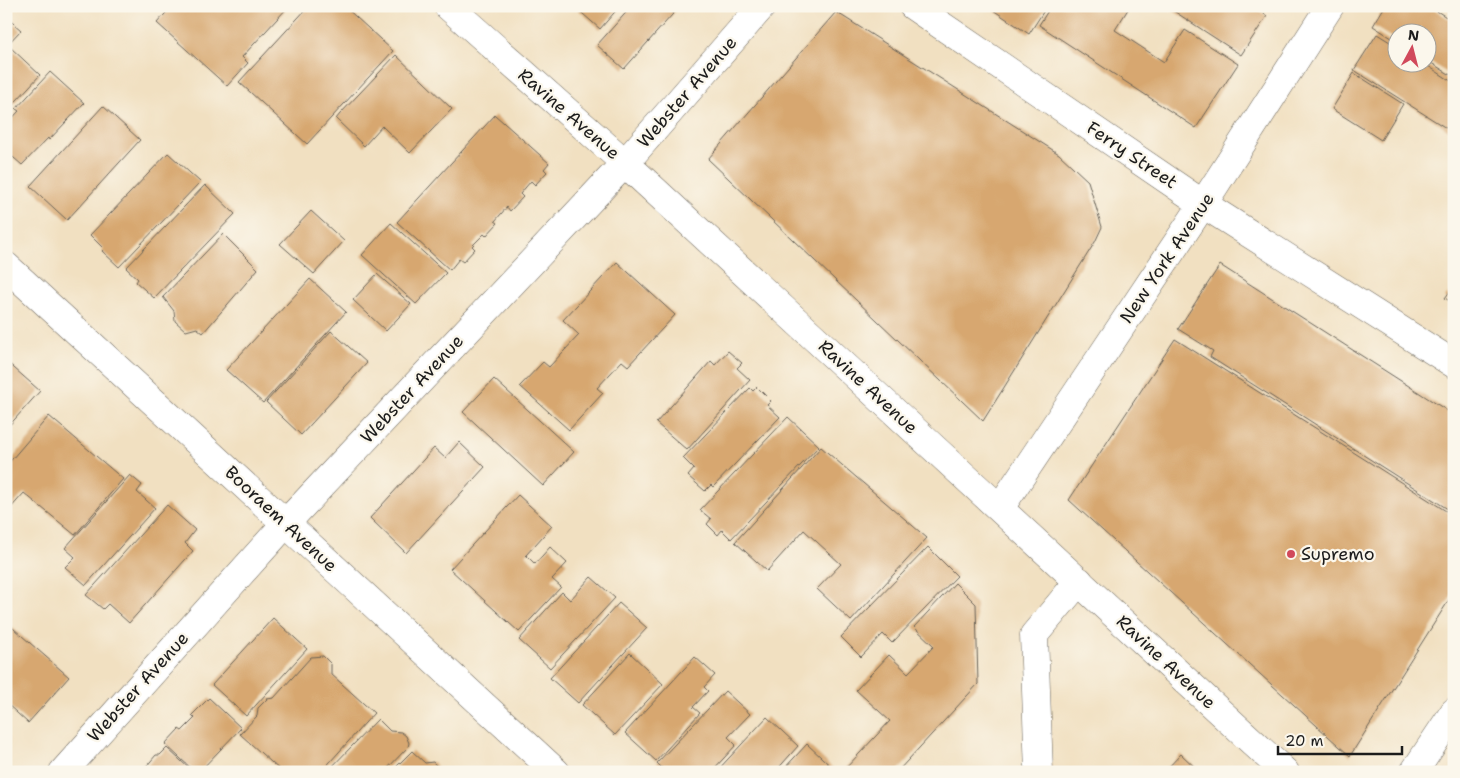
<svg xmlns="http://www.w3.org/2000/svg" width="1460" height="778" viewBox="0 0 1460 778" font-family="'Shantell Sans',sans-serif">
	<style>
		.building { fill: #d7a76f }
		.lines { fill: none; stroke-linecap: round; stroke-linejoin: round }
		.minor-casing { stroke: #676156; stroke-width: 29 }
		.tertiary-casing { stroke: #676156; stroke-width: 29 }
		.secondary-casing { stroke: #676156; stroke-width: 29 }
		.minor { stroke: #fff; stroke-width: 28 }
		.tertiary { stroke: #fff; stroke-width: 28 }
		.secondary { stroke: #fff; stroke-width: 28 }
		.poi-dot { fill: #d1495b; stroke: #fbf7ec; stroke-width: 2 }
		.labels { text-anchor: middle; stroke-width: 4.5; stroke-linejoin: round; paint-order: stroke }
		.street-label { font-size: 18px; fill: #1c1c1c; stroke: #fbf7ec }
		.poi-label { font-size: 18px; fill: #1c1c1c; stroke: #fbf7ec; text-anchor: start }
	</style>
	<rect width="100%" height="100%" fill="#fbf7ec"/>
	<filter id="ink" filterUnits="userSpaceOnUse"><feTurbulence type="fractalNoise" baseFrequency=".02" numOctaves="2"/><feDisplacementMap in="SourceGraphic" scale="10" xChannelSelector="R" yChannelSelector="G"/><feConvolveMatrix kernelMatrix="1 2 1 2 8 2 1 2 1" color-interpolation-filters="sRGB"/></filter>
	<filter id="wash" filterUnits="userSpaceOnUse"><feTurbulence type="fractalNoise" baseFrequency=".0096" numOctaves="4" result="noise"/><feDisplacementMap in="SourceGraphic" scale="20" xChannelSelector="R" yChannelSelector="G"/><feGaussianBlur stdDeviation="1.12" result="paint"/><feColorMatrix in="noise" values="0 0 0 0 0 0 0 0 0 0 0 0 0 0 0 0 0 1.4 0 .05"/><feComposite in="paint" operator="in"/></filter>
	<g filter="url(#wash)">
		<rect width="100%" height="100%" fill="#f1e0c1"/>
		<g id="blocks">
			<g class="building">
				<path d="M172 6H181L184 9 187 6H289L242 57 248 63 227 86 157 23Z"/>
				<path d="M309 6H344L393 51 307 144 239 82Z"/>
				<path d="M574 6H620L600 29Z"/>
				<path d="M632 6H680L624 69 597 45Z"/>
				<path d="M987 6H1047L1029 34Z"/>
				<path d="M1051 6H1130L1115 30 1164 62 1185 30 1238 64 1196 128 1039 25Z"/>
				<path d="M1166 6H1252L1267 16 1241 55Z"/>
				<path d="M1385 6H1429L1454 22V77L1428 61V32H1398V42L1373 26Z"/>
				<path d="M836 12 1059 154 1088 181 1102 227 1095 242 983 421 708 159Z"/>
				<path d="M6 17 21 30 6 46Z"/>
				<path d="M1377 34 1398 47V62H1422L1454 83V133L1354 70Z"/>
				<path d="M10 47 40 75 6 112V51Z"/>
				<path d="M396 55 452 109 410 153 382 126 364 146 336 119 340 114Z"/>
				<path d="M50 72 84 103 49 140 48 138 22 165 6 151V125L19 111 16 109Z"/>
				<path d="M1354 73 1403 104 1381 140 1332 109Z"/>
				<path d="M103 106 140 140 67 220 30 186Z"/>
				<path d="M495 115 549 163 544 169 547 172 535 185 531 181 520 194 523 197 510 211 507 207 495 221 498 223 486 236 484 234 472 246 475 249 463 262 459 259 450 270 397 222Z"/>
				<path d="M168 153 200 182 119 267 102 251 104 249 90 235Z"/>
				<path d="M205 185 235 214 154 298 136 282 138 279 126 268Z"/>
				<path d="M311 211 344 241 314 274 280 244Z"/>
				<path d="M391 223 446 273 416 304 362 255Z"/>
				<path d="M223 234 258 269 203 333 197 328 186 331 175 321 174 311 163 297Z"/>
				<path d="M617 262 675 315 628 366 622 361 597 388 603 393 569 430 520 386 543 362 549 367 579 335 563 320Z"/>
				<path d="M1220 265 1454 415V513L1210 357 1213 351 1178 329Z"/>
				<path d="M377 274 411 304 386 331 353 300Z"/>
				<path d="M310 279 346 312 263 403 226 370Z"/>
				<path d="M1454 286V304L1445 298Z"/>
				<path d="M331 331 367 363 301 435 266 402Z"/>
				<path d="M1175 339 1454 516V592L1350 756 1069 500Z"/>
				<path d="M728 351 742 363 737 368 750 380 687 450 656 423 711 361 715 365Z"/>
				<path d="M6 361 40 391 6 429Z"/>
				<path d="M494 379 574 452 543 486 463 412Z"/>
				<path d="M757 387 771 401 767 405 780 417 713 487 711 485 705 491 688 476 694 469 683 458 750 388 753 391Z"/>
				<path d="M49 416 123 479 75 535 24 493 9 510 6 507V466Z"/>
				<path d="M788 417 819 446 731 539 722 530 718 535 707 524 711 519 700 510Z"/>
				<path d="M459 442 485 467 406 553 370 518 434 448 445 458Z"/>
				<path d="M821 447 927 538 851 621 817 589 841 564 804 530 767 571 735 542Z"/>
				<path d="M130 475 142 485 137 492 155 508 86 585 65 567 75 557 65 548Z"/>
				<path d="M518 495 552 526 526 555 535 564 550 547 567 563 552 579 561 587 519 632 450 569Z"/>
				<path d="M167 505 195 530 185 543 193 551 129 623 108 604 103 609 86 595Z"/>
				<path d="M928 547 957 576 892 643 883 634 861 657 841 637Z"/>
				<path d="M591 577 615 598 550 668 519 640 562 592 570 600Z"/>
				<path d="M955 583 976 604 978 684 897 772H845L844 770 890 721 856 690 889 655 908 673 934 646 914 627Z"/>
				<path d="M619 603 647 628 578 703 550 678Z"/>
				<path d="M273 618 307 649 246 716 212 685Z"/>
				<path d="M6 622 69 677 28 723 6 703Z"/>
				<path d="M630 653 663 684 615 735 582 705Z"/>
				<path d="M323 656 331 664V674L374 713 321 772H282L240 734 257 716 258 708 267 699 274 698 311 657Z"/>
				<path d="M695 657 715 675 704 687 708 691 693 707 700 713 656 761 625 733Z"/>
				<path d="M725 691 750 714 728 737 736 745 711 772H666L657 763Z"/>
				<path d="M209 698 241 728 199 772H195L165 744 179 729 182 731 195 718 192 715Z"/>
				<path d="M767 717 798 746 775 772H716Z"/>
				<path d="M378 719 390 731 401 732 406 736 409 743 408 747 384 772H327Z"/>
				<path d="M807 744 837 772H781Z"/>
				<path d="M167 748 193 772H144L145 768 156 755H160Z"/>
				<path d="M412 751 425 763 433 762 442 772H391Z"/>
				<path d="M1181 754 1200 772H1164Z"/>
			</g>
		</g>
	</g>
	<g filter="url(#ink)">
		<use href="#blocks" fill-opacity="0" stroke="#676156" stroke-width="1"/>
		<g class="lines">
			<g class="minor-casing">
				<g id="minor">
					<path d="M448 6 625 163"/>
					<path d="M913 6 1203 204 1454 364"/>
					<path d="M6 266 556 772"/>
				</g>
			</g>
			<g class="tertiary-casing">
				<g id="tertiary">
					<path d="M625 163 1285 772"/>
					<path d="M1000 508 1203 204 1330 6"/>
					<path d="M63 772 286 523 625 163 762 6"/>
					<path d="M1039 772 1034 635 1079 581"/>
				</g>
			</g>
			<g class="secondary-casing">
				<path id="secondary" d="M1414 772 1454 712"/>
			</g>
			<use href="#minor" class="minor"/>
			<use href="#tertiary" class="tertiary"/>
			<use href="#secondary" class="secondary"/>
		</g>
	</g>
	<circle class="poi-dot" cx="1291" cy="554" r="5"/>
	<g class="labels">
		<g class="street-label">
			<text transform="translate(687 92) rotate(-49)" y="6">Webster Avenue</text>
			<text transform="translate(569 114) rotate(41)" y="6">Ravine Avenue</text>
			<text transform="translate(1132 155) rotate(34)" y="6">Ferry Street</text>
			<text transform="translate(1167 258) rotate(-56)" y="6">New York Avenue</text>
			<text transform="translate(868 387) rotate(43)" y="6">Ravine Avenue</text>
			<text transform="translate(412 389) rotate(-47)" y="6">Webster Avenue</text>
			<text transform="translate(281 519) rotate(43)" y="6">Booraem Avenue</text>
			<text transform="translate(1166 662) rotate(43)" y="6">Ravine Avenue</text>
			<text transform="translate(138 687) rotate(-48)" y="6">Webster Avenue</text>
		</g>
		<g class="poi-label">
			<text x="1301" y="560">Supremo</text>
		</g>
	</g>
	<rect width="1460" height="778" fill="none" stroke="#fbf7ec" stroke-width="25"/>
	<g transform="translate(1412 48) rotate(7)"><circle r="24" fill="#fbf7ec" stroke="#a29f99"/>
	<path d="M0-4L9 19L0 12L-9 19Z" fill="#d1495b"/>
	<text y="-8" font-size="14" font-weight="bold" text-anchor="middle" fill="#1c1c1c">N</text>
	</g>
	<path d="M1278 746v8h124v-8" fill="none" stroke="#1c1c1c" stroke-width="2.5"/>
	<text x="1285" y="746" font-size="15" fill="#1c1c1c" stroke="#fbf7ec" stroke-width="4" paint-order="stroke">20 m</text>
</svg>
